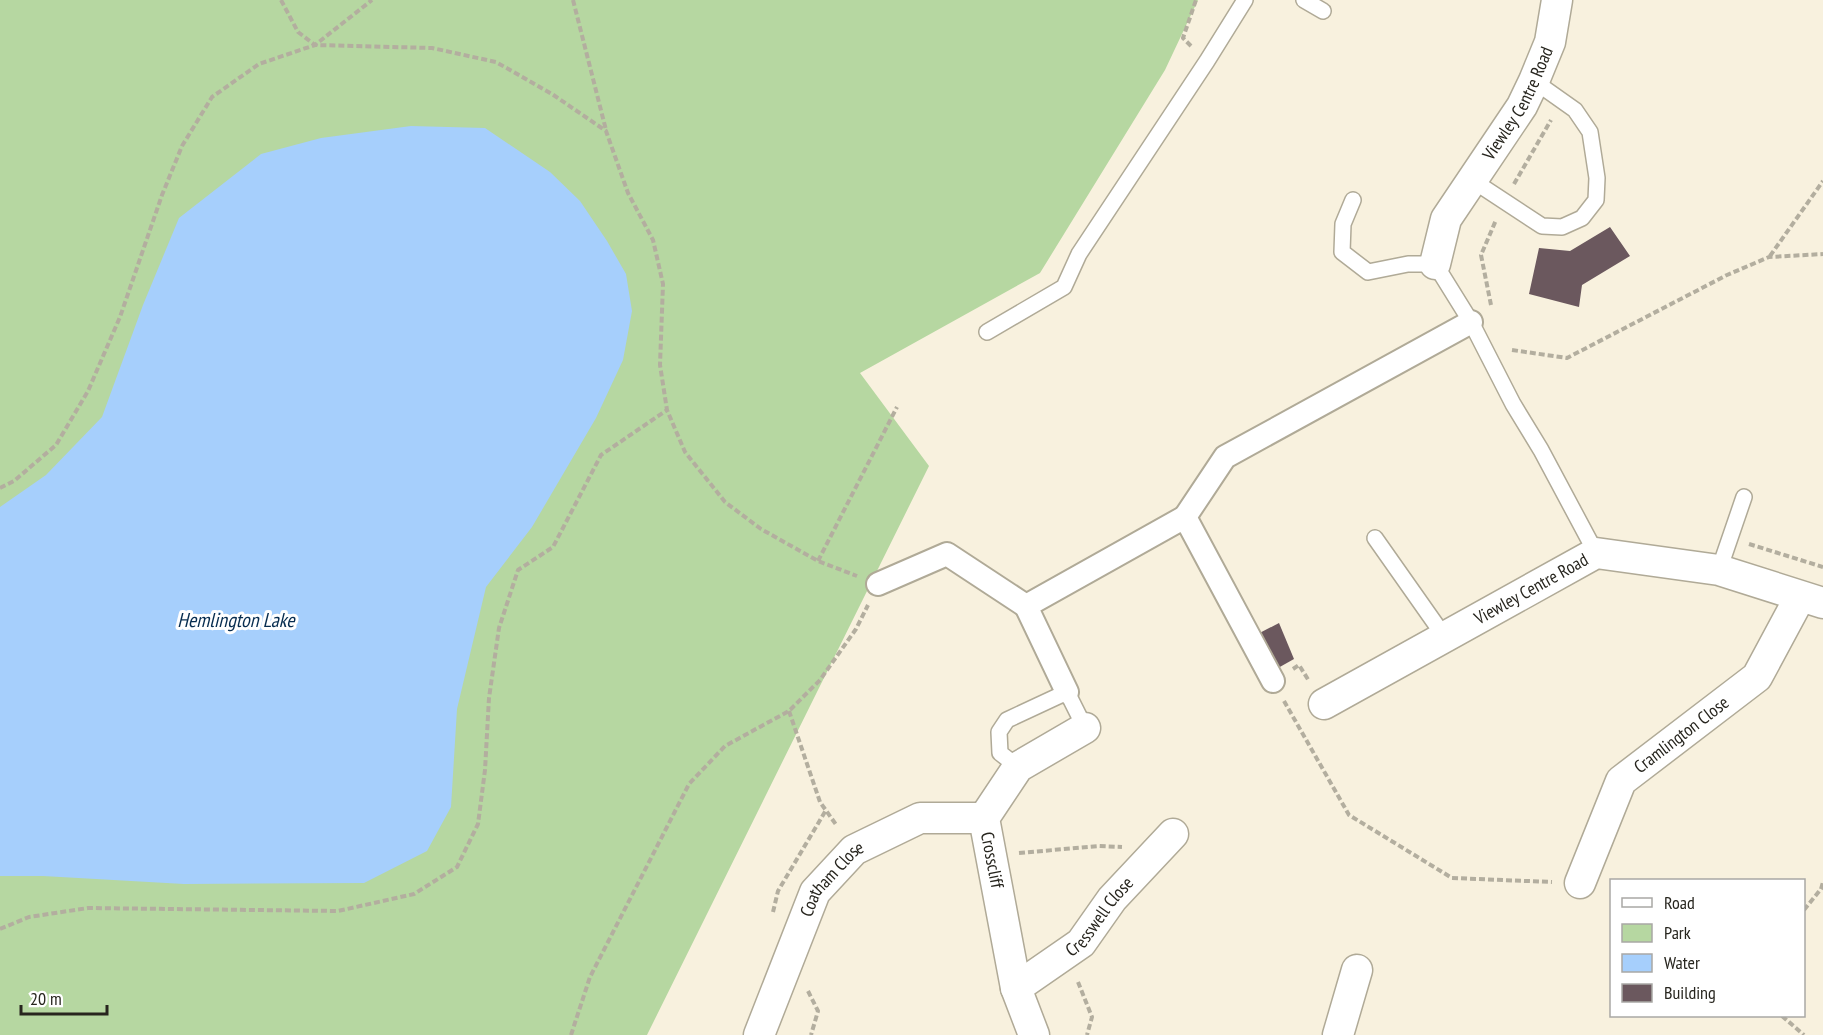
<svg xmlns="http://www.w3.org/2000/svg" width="1823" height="1035" viewBox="0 0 1823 1035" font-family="'PT Sans Narrow',sans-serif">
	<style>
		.green { fill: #b6d7a1 }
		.water { fill: #a6cffc }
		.building { fill: #6b585e }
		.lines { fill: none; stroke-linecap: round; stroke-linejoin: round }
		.service-casing { stroke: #b0aa97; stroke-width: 18 }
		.pedestrian-casing { stroke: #b0aa97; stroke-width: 26 }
		.minor-casing { stroke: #b0aa97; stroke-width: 33 }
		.path { stroke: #b3ae9f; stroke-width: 4; stroke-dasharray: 6 3; stroke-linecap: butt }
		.service { stroke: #fff; stroke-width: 15 }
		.pedestrian { stroke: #fff; stroke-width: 22 }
		.minor { stroke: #fff; stroke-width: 30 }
		.labels { text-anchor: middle; stroke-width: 6; stroke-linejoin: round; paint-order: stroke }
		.street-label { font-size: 18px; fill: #27251e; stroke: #fff }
		.water-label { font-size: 20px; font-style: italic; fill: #072d50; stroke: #fff }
	</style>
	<rect width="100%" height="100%" fill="#f8f1de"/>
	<path class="green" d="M0 0H1198L1165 70 1040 273 860 373 929 466 647 1035H0Z"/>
	<path class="water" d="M411 126 485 128 550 172 580 201 607 241 626 274 632 311 623 360 596 418 532 527 486 587 457 709 451 807 427 851 364 883 184 884 43 876H0V507L46 475 102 417 143 305 179 218 261 154 321 138Z"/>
	<g class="building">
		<path d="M1610 227 1630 256 1582 285 1579 307 1529 294 1539 248 1570 251Z"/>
		<path d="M1279 623 1294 659 1269 673 1250 638Z"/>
	</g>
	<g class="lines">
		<g class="service-casing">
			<g id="service">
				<path d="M1304 0 1323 11"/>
				<path d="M1472 180 1542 226 1562 227 1582 218 1596 200 1597 178 1590 132 1575 110 1534 81"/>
				<path d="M1353 200 1343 224 1342 252 1368 272 1408 264H1435L1471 322 1513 404 1541 450 1596 553"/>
				<path d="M987 332 1064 287 1079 254 1207 61 1245 0"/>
				<path d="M1375 538 1444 636"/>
				<path d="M1719 570 1744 497"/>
				<path d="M1018 767 1000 753 999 732 1007 720 1067 692 1085 728"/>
			</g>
		</g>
		<g class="pedestrian-casing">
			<g id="pedestrian">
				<path d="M1185 517 1225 457 1471 322"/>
				<path d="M878 584 947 554 1026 606 1185 517 1273 681"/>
				<path d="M1026 606 1067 692"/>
			</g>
		</g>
		<g class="minor-casing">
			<g id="minor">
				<path id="s1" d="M1435 264 1446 219 1522 106 1534 81 1550 42 1557 0"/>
				<path id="s2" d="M1324 704 1596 553 1719 570 1823 603"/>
				<path id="s3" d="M1580 883 1621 781 1757 677 1800 597"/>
				<path id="s4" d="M1016 988 1081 943 1112 899 1173 834"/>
				<path id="s5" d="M759 1035 815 892 854 850 920 818H984"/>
				<path d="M1034 1035 1016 988 984 818 1018 767 1085 728"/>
				<path d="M1338 1035 1357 970"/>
			</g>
		</g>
		<g class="path">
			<path d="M281 0 298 32 315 45 432 48 496 62 552 94 606 131 628 193 653 240 663 284 660 365 667 410 685 452 725 502 761 529 818 561 857 576"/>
			<path d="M573 0 606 130"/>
			<path d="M1191 46 1183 38 1196 0"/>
			<path d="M1514 184 1551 120"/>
			<path d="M1770 256 1823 181"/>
			<path d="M1491 305 1481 255 1496 220"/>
			<path d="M1512 350 1567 358 1727 275 1769 257 1823 254"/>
			<path d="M0 488 14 481 56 445 88 391 120 317 162 195 182 146 212 97 259 64 315 45 372 0"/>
			<path d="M1749 544 1823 567"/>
			<path d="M818 561 897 407"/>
			<path d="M1293 669 1299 665 1309 681"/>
			<path d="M1284 701 1349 815 1452 878 1552 882"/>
			<path d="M789 711 820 802 837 826"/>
			<path d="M1019 853 1099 846 1122 847"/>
			<path d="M1804 910 1821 889 1823 882"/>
			<path d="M773 912 778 891 826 810"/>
			<path d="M0 929 29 917 88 908 338 911 414 894 457 867 478 824 485 770 489 698 499 628 518 570 553 547 601 455 667 410"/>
			<path d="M1078 982 1092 1017 1087 1035"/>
			<path d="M808 991 818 1011 811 1035"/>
			<path d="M1782 1016 1804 1035"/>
			<path d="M571 1035 590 977 689 784 725 746 789 711 820 680 856 629 868 605"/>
		</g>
		<use href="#service" class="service"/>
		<use href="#pedestrian" class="pedestrian"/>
		<use href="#minor" class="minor"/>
	</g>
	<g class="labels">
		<g class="street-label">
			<text dy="6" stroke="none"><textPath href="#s1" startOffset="183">Viewley Centre Road</textPath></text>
			<text dy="6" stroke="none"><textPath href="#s2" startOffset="237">Viewley Centre Road</textPath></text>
			<text dy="6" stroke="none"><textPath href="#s3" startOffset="186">Cramlington Close</textPath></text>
			<text transform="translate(992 860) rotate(79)" y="6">Crosscliff</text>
			<text dy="6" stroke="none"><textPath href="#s5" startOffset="174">Coatham Close</textPath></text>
			<text dy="6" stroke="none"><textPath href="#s4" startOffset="111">Cresswell Close</textPath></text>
		</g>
		<g class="water-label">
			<text x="236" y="627">Hemlington Lake</text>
		</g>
	</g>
	<rect x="1610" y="879" width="195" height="138" fill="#ffffff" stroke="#a9a8a5" stroke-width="1.5"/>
	<rect x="1622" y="898" width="30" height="9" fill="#ffffff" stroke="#a9a8a5" stroke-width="1.5"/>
	<text x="1664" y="909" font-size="18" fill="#27251e">Road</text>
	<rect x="1622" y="924" width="30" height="18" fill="#b6d7a1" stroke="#a9a8a5" stroke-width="1.5"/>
	<text x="1664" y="939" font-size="18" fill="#27251e">Park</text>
	<rect x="1622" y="954" width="30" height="18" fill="#a6cffc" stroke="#a9a8a5" stroke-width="1.5"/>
	<text x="1664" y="969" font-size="18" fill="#27251e">Water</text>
	<rect x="1622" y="984" width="30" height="18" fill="#6b585e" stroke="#a9a8a5" stroke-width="1.5"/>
	<text x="1664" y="999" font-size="18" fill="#27251e">Building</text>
	<path d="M21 1005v9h86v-9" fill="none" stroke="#27251e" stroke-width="3"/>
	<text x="30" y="1005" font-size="18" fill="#27251e" stroke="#ffffff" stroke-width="4.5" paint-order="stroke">20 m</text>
</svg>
